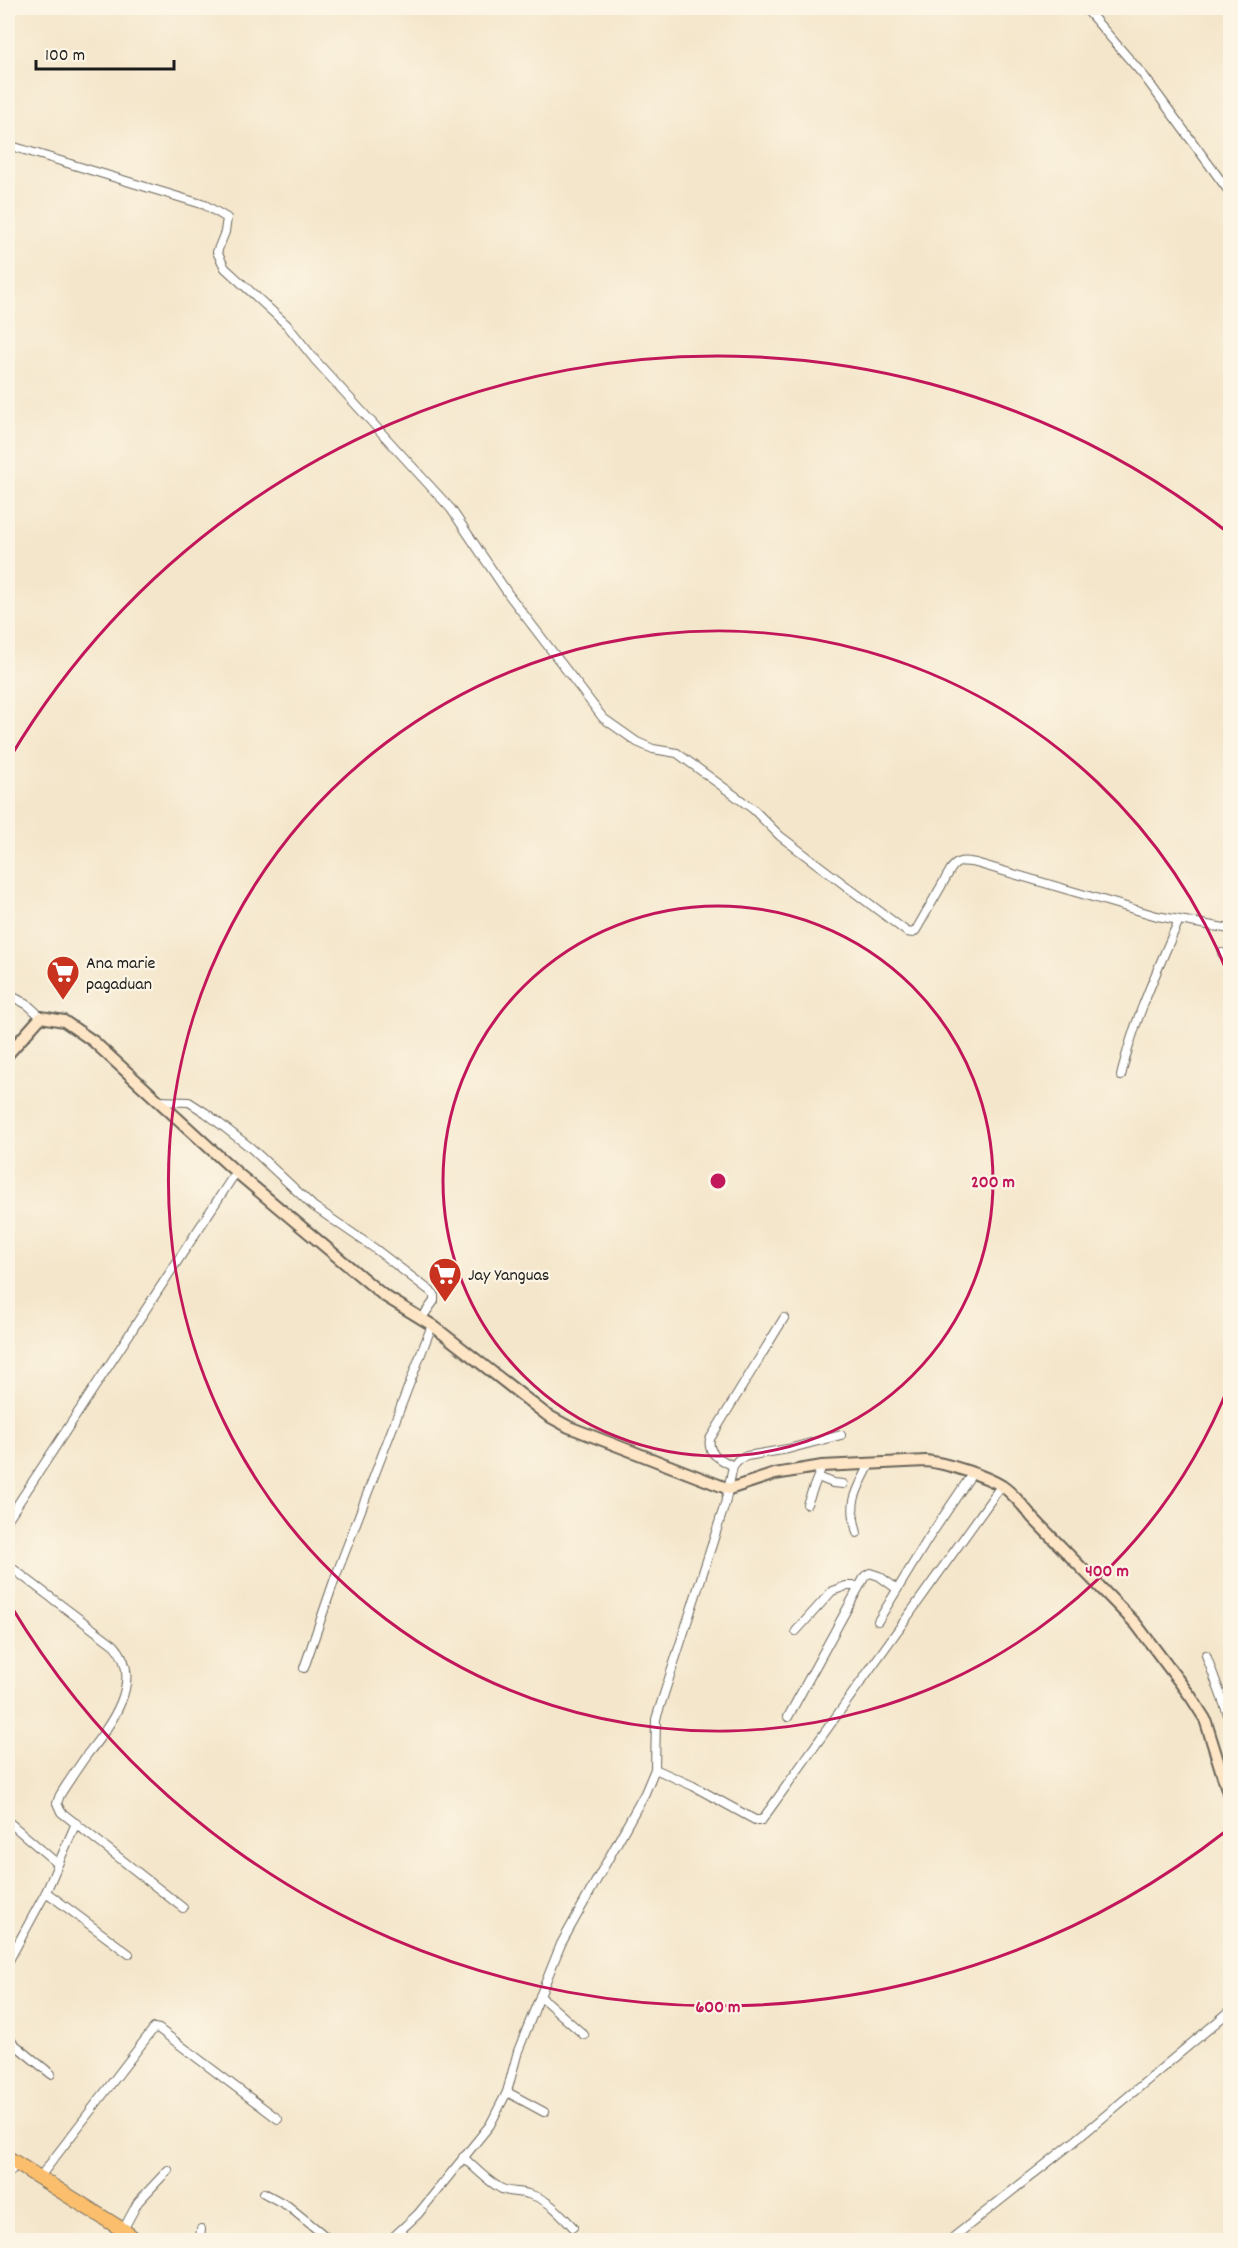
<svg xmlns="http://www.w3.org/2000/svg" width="1238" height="2248" viewBox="0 0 1238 2248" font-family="Dekko,sans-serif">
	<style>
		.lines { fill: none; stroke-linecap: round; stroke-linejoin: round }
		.street-casing { stroke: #686359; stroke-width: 10 }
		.secondary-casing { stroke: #686359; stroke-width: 14 }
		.highway-casing { stroke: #686359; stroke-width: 16 }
		.street { stroke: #fff; stroke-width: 8 }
		.secondary { stroke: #fde5c5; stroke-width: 10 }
		.highway { stroke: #fabe6d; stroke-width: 14 }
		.ring { fill: none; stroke: #c2185b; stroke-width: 3 }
		.labels { text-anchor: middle; stroke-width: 4.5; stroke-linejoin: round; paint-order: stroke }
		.poi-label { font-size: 18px; fill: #1c1c1c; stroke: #fcf5e5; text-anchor: start }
		.centre { fill: #c2185b; stroke: #fcf5e5; stroke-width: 3 }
		.ring-label { font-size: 18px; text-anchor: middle; font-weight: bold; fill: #c2185b; stroke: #fcf5e5; stroke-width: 4.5; stroke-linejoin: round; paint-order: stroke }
	</style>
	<rect width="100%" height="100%" fill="#fcf5e5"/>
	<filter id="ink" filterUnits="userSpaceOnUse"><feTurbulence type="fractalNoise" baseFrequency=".0167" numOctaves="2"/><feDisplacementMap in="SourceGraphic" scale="12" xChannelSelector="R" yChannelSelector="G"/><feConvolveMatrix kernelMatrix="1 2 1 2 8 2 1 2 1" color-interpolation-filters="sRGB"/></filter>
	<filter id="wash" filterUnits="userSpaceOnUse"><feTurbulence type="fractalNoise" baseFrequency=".008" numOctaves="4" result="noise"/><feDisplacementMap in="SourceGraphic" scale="24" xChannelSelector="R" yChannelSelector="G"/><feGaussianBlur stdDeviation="1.35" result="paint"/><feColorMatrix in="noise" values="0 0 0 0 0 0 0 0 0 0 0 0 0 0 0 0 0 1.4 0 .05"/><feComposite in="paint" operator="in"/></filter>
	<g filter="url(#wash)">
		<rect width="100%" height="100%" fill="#f4e6cb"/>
	</g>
	<g filter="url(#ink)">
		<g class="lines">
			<g class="street-casing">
				<g id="street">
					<path d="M1085 8 1144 76 1230 193"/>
					<path d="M8 145 205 205 227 218 225 232 217 252 225 268 287 325 315 360 451 509 509 595 603 718 637 742 653 749 677 753 753 809 780 836 907 932 913 933 916 930 951 869C958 859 965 861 976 863L1157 916 1230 929"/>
					<path d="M1222 953 1230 961"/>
					<path d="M8 994 28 1005 41 1017"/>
					<path d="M1121 1076C1133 1022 1157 971 1179 920"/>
					<path d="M159 1101 189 1102 206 1113 251 1148 313 1206 374 1248 434 1294V1301L421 1319"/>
					<path d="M733 1466C721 1459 707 1455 710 1439L784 1318"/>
					<path d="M818 1477 833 1483 843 1484"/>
					<path d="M807 1504 822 1466"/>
					<path d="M8 1519 236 1172"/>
					<path d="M857 1533C848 1500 856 1493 870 1464"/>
					<path d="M8 1565 114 1645C146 1680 109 1727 86 1756 77 1769 68 1782 60 1795L57 1803 61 1812 183 1908"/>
					<path d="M878 1621 928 1539 972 1474"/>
					<path d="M796 1631 832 1591 846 1586H859"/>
					<path d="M1206 1655 1230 1720"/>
					<path d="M304 1668 335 1578 432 1325"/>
					<path d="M788 1717 865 1576 870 1573 879 1576 897 1589"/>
					<path d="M655 1769 693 1786 755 1820H762L1001 1486"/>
					<path d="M10 1823 58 1864"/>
					<path d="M46 1892 129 1954"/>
					<path d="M8 1962 46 1892 76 1823"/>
					<path d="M540 1996 584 2035"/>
					<path d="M8 2039 51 2074"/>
					<path d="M507 2092 544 2112"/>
					<path d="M463 2157C475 2168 486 2180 500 2188 508 2193 519 2191 528 2194 548 2199 559 2212 573 2227"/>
					<path d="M8 2174 17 2164"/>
					<path d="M39 2178 154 2028 159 2029 278 2119"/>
					<path d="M264 2193 288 2206 330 2240"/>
					<path d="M123 2230 138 2202 168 2170"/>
					<path d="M200 2240 201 2229"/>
					<path d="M390 2240 418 2214 490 2125 507 2092 518 2051 561 1944 645 1793 655 1769 656 1719 725 1504 733 1466 738 1460 747 1456 788 1449 841 1435"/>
					<path d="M950 2240 1075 2141 1230 2011"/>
				</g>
			</g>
			<g class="secondary-casing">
				<path id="secondary" d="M8 1054 41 1017 64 1021 93 1041 236 1172 383 1295 432 1325 547 1415 569 1427 729 1489 775 1474 822 1466 926 1461C946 1463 986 1476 1002 1486 1014 1494 1023 1506 1032 1517L1136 1624 1191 1697 1205 1719 1230 1799"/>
			</g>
			<g class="highway-casing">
				<path id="highway" d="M8 2158 123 2230 136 2240"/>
			</g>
			<use href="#street" class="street"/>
			<use href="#secondary" class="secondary"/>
			<use href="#highway" class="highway"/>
		</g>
	</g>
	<g class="ring">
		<circle cx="718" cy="1181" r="275"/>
		<path d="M1230 1383A550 550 0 1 1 1230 979"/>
		<path d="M1226 1831A825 825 0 0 1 11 1606M11 756A825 825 0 0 1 1226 531"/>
	</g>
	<defs>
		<g id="supermarket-pin" transform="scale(1.725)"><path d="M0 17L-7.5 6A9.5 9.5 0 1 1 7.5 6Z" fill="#c8321e" stroke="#fcf5e5"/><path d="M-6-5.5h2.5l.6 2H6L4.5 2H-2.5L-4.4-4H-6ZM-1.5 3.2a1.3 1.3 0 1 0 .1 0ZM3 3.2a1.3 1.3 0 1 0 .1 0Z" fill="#fff"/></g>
	</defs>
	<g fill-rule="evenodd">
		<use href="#supermarket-pin" x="63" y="972"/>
		<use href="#supermarket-pin" x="445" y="1274"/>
	</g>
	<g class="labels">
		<g class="poi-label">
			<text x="86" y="968">Ana marie<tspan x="86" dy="21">pagaduan</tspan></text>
			<text x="468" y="1280">Jay Yanguas</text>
		</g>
	</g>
	<circle cx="718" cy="1181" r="9" class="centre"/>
	<g class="ring-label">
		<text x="993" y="1187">200 m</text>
		<text x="1107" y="1576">400 m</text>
		<text x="718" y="2012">600 m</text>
	</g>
	<rect width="1238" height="2248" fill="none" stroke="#fcf5e5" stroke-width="30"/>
	<path d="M36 60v9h138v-9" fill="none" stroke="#1c1c1c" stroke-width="3"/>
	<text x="45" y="60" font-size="18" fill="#1c1c1c" stroke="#fcf5e5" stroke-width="4.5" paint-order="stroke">100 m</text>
</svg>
